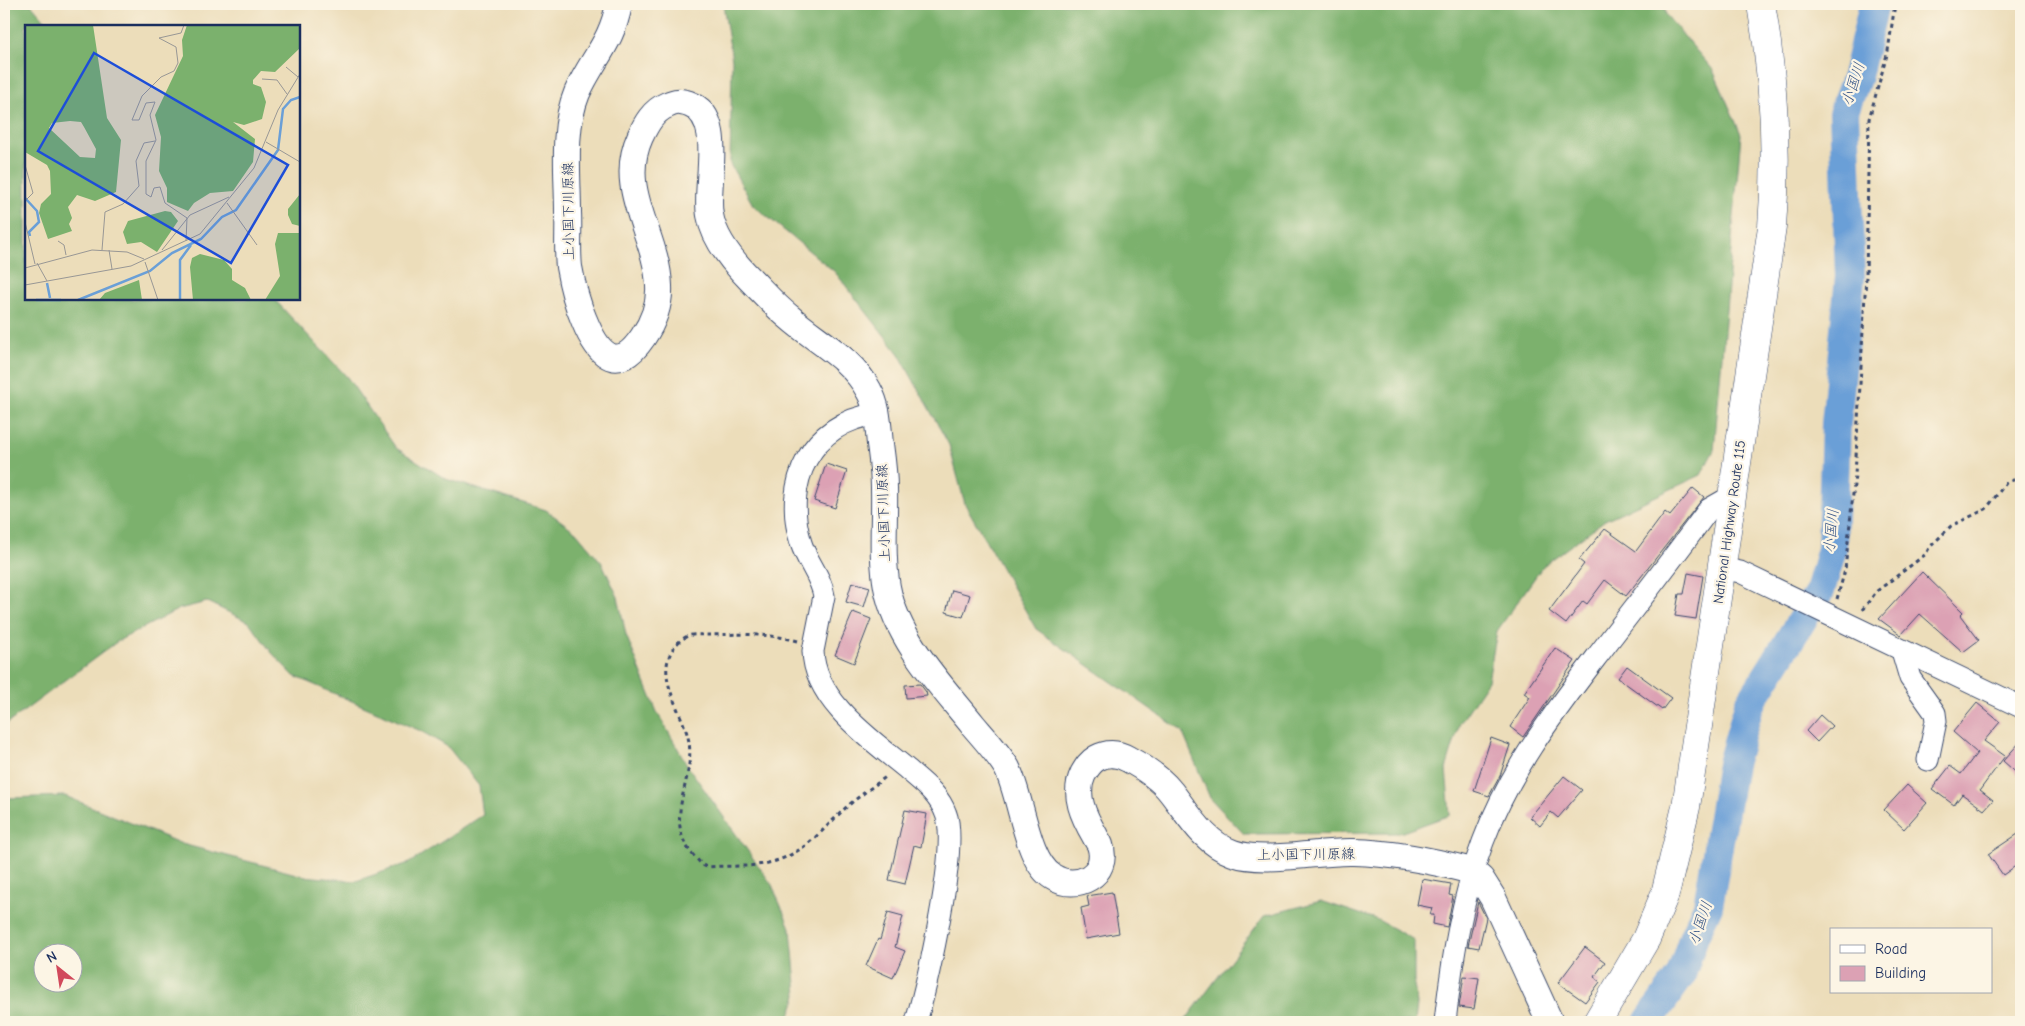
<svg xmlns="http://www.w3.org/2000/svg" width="2025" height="1026" viewBox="0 0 2025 1026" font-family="'Comic Neue','Klee One',sans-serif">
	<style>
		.forest { fill: #7bb16d; stroke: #4b7066; fill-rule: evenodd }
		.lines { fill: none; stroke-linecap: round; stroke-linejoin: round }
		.river { stroke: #6a9fd7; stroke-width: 30 }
		.building { fill: #dca1b4 }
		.minor-casing { stroke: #3a496c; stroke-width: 23 }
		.major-casing { stroke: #3a496c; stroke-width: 28 }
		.highway-casing { stroke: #3a496c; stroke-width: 29 }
		.path { stroke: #3a496c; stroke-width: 3; stroke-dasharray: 4 4; stroke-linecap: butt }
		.minor { stroke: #fff; stroke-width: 21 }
		.major { stroke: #fff; stroke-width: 26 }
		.highway { stroke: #fff; stroke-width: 28 }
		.labels { text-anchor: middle; stroke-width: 4.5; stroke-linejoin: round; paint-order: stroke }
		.street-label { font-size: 14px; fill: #1b2f5e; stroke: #fcf5e5 }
		.water-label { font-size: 15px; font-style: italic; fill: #375688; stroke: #fcf5e5 }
		.inset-river { fill: none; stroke: #6a9fd7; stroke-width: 2.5 }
		.inset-road { fill: none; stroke: #989795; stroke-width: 1 }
		.view { fill: #1d4ed8; fill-opacity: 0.15; stroke: #1d4ed8; stroke-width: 2.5 }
		.inset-edge { fill: none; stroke: #1b2f5e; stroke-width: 2.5 }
	</style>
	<rect width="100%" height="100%" fill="#fcf5e5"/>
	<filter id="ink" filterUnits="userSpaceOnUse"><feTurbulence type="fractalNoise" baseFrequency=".02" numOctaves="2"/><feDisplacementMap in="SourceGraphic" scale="10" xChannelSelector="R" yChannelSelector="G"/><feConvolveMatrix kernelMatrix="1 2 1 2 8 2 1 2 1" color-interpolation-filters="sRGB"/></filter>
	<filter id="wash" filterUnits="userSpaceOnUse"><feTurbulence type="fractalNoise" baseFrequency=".0096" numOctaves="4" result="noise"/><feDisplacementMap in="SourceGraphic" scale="20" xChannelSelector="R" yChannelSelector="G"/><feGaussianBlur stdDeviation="1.12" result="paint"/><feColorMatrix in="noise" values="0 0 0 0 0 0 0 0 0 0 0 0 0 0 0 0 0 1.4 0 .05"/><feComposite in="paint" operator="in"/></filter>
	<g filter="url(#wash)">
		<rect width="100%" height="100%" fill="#ecddba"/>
		<g class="forest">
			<path d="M4 4H31L50 26H26V299H274L347 377 396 448 446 479 546 510 576 532 602 563 618 597 626 635 657 712 689 768 772 885 791 930 797 995 788 1022H4V796L8 798 65 796 182 844 304 876 356 881 409 863 483 815 479 786 448 747 421 731 294 676 272 653 249 622 207 602 179 609 118 641 4 726ZM42 954H72V984H42Z"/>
			<path d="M723 4H1664L1666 15 1713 70 1741 134 1714 450 1701 475 1605 520 1543 566 1497 631 1488 681 1460 723 1446 769 1450 815 1400 833 1244 834 1210 798 1182 731 1036 629 965 504 949 445 899 354 835 272 753 205 730 164 732 60Z"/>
			<path d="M1321 901 1378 920 1414 940V985L1417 1004 1415 1022H1184L1264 916Z"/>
		</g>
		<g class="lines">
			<path class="river" d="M1648 1022 1681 975 1694 936 1708 906 1732 764 1749 705 1820 591 1832 549 1836 424 1850 277 1844 111 1857 76 1874 4"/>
		</g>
		<g id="blocks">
			<g class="building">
				<path d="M826 464 847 471 835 508 814 501Z"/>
				<path d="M1693 488 1704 497 1626 596 1605 580 1587 604 1583 601 1566 624 1549 611 1584 564 1579 560 1605 529 1636 551 1665 512 1670 516Z"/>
				<path d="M1922 572 1963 612 1960 615 1979 640 1963 652 1920 614 1901 635 1879 619Z"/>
				<path d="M1688 573 1703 576 1696 619 1675 616 1679 594H1684Z"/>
				<path d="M852 582 870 587 864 607 846 602Z"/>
				<path d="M952 590 970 595 963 617 946 612Z"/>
				<path d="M853 612 871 619 854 663 835 655Z"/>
				<path d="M1555 648 1575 661 1523 737 1510 727 1530 697 1524 693Z"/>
				<path d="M1627 666 1671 698 1662 710 1618 678Z"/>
				<path d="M920 684 926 692 927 696 906 698 905 685Z"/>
				<path d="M1977 703 2000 722 1984 741 2005 756 1980 790 1993 800 1984 810 1962 794 1954 805 1932 789 1950 766 1961 774 1977 753 1953 732Z"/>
				<path d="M1820 715 1832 726 1817 742 1806 731Z"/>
				<path d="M1491 738 1510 745 1500 776 1489 796 1474 791Z"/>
				<path d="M2021 741V777L2003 761Z"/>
				<path d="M1564 776 1582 790 1558 818 1551 812 1540 826 1530 817Z"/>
				<path d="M1907 785 1927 803 1904 829 1884 810Z"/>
				<path d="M905 810 927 814 921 847 914 845 905 884 889 880Z"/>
				<path d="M2021 832V862L2003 875 1988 854Z"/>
				<path d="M1422 879 1451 884 1449 895 1453 896 1447 927 1433 924 1434 915H1430L1432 908 1417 905Z"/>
				<path d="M1112 892 1119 933 1086 939 1081 908 1089 906 1087 896Z"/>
				<path d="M1478 902 1486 918 1479 948 1468 946Z"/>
				<path d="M888 912 903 916 895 947 905 951 893 978 866 966 878 939 880 940Z"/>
				<path d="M1585 947 1605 962 1594 977 1600 982 1585 1002 1558 983Z"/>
				<path d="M1464 976 1479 978 1474 1009 1459 1007Z"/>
			</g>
		</g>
	</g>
	<g filter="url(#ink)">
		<use href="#blocks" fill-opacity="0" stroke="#3a496c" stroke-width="1"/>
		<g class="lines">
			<g class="minor-casing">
				<g id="minor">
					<path d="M876 414C811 423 782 482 801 543 807 562 821 576 824 596L813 651C814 701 872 740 907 769 922 782 939 794 946 814 959 847 927 984 916 1022"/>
					<path d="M1722 568 1740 572 2021 707"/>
					<path d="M1902 651 1910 678 1935 713 1936 721 1928 760"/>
					<path d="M1445 1022C1452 961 1461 900 1483 842 1509 772 1550 718 1595 659 1633 609 1672 560 1709 509L1723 501H1732"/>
				</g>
			</g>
			<g class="major-casing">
				<path id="major" d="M619 4C612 43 592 59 577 93 562 129 568 174 568 212 569 230 567 249 569 267 572 284 577 304 584 320 597 352 616 377 643 337 653 322 660 304 659 286 657 234 616 190 640 137 646 124 653 111 667 105 676 101 679 101 689 104 727 117 704 185 710 215 714 239 733 262 750 279 763 292 775 306 789 317 816 341 852 358 869 391 878 407 878 426 880 444 882 459 884 473 884 488 885 521 881 554 887 587 897 640 940 684 973 725 985 739 998 753 1007 768 1022 798 1026 861 1053 877 1076 892 1110 875 1100 845 1099 842 1096 839 1095 836 1084 817 1073 795 1083 774 1087 767 1090 762 1097 758 1108 752 1118 753 1128 759 1143 767 1161 779 1171 792 1189 815 1204 843 1233 853 1264 864 1318 851 1353 852 1393 853 1434 861 1472 871L1481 879 1493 898 1550 1022"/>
			</g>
			<g class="highway-casing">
				<path id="highway" d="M1597 1022 1646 939 1665 894 1686 807 1772 227C1778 152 1774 78 1761 4"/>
			</g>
			<g class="path">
				<path d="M1837 599 1845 570 1855 475 1866 276 1869 119 1888 51 1895 4"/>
				<path d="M1862 610 1877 591 1926 554 1929 548 1951 526 1986 509 2006 483 2021 477"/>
				<path d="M798 641C768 633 738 634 707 635 702 635 693 634 688 636 685 637 678 642 676 645 651 674 684 712 689 742 695 783 662 819 693 855 698 860 701 865 707 867 728 865 748 868 768 863 805 855 824 827 850 804 862 794 875 785 887 776"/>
			</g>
			<use href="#minor" class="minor"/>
			<use href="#major" class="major"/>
			<use href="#highway" class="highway"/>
		</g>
	</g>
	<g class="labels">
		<g class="street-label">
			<text transform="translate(568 211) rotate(-91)" y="5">上小国下川原線</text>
			<text transform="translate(883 513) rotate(-92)" y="5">上小国下川原線</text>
			<text transform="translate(1729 522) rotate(-82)" y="5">National Highway Route 115</text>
			<text transform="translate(1306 854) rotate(-1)" y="5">上小国下川原線</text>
		</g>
		<g class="water-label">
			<text transform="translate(1853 84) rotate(-72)" y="5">小国川</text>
			<text transform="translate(1831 531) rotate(-85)" y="5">小国川</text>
			<text transform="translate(1700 923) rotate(-71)" y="5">小国川</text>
		</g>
	</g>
	<g transform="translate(25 25)">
		<rect width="275" height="275" fill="#ecddba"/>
		<path d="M0 0H68L82 93 96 115 91 167 70 176 52 170 43 182 47 193 44 199 47 206 23 214 14 188 16 179 26 169 25 146 22 140 0 127ZM45 96 56 97 59 102 71 124 70 133 55 132 24 103 27 98ZM162 0H275V23L250 47 236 46 228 55V59L236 62 241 77 237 94 219 100 208 97 230 114 228 137 208 166 185 168 169 178 163 186 142 177V163L134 146 136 112 130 90 158 31 157 15ZM275 169V201L267 199 263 190V184ZM140 186 146 187 153 196 132 227 116 217 102 219 98 207 103 196ZM253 208H275V275H240L255 251 250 219ZM175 229 199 235 207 244V255L220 263 226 275H168L165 242 167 233ZM114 255 117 275H74L80 268Z" fill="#7bb16d" fill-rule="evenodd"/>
		<path class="inset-river" d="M0 173 12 186 14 197 4 207 5 211M22 258 25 273M11 275H36M53 275 125 246 147 228 176 214 197 192 211 185 253 125 258 84 266 75 275 72M155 275V235L166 220"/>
		<path class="inset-road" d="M159 0 156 8 134 13 151 22 153 38 149 46 136 52 117 71 107 95H114L121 78 130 77 125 90 131 115 121 136V169L126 172 129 163 135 162 140 178 162 193 161 216M261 42 273 52M237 54 252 55 262 69M241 117 275 137M0 140 8 168 0 176M202 178 232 220M0 197 10 239M33 216 39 220 41 230M77 225 80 187 98 179 114 161 111 136 119 118 130 116M84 225 87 244M137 225 165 190 204 172M120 237 133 275M12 238 22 256M0 243 67 225 102 227 119 234M0 260 106 241 175 209 229 143 253 85 275 49"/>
		<path class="view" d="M69 28 263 140 206 238 13 126Z"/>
		<rect width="275" height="275" class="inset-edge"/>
	</g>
	<rect width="2025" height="1026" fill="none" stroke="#fcf5e5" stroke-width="20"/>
	<rect x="1830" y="928" width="162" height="65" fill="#fcf5e5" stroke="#a2a6af"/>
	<rect x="1840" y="945" width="25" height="8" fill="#ffffff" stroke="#a2a6af"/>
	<text x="1875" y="954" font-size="15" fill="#1b2f5e">Road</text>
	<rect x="1840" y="966" width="25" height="15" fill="#dca1b4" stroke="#a2a6af"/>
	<text x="1875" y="978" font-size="15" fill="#1b2f5e">Building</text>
	<g transform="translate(58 968) rotate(330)"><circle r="24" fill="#fcf5e5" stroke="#a2a6af"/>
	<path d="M0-4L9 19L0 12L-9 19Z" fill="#d1495b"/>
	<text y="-8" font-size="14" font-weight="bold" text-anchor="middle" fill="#1b2f5e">N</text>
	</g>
</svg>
